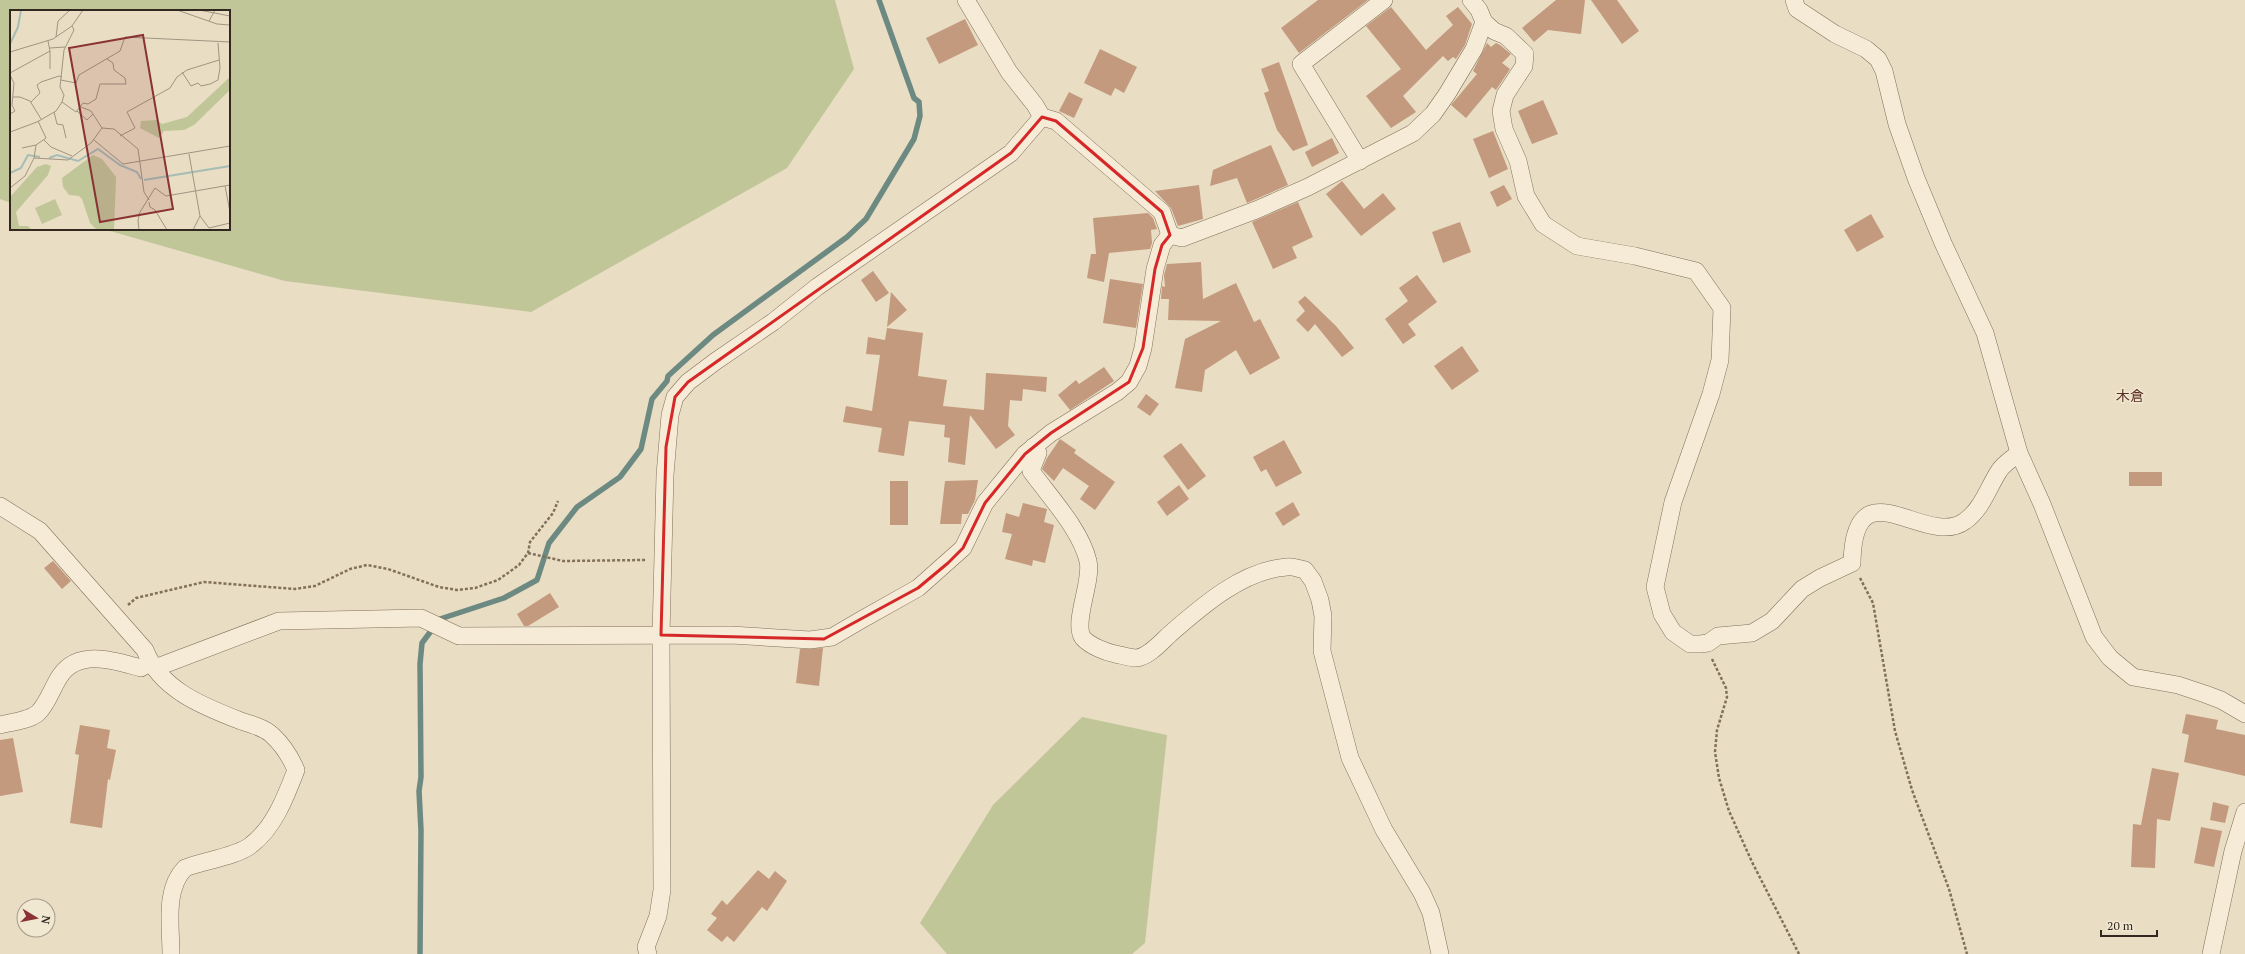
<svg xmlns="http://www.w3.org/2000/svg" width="2245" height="954" viewBox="0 0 2245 954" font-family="'PT Serif','Noto Sans JP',serif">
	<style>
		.green { fill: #c1c699 }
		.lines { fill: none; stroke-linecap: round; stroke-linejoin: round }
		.stream { stroke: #6d8a82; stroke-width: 5.5 }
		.building { fill: #c39a7d }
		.street-casing { stroke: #82705c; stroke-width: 18 }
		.path { stroke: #82705c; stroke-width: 2.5; stroke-dasharray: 3 2; stroke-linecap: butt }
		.street { stroke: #f5ebd6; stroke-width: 17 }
		.marked { fill: none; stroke: #d62828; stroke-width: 3; stroke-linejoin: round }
		.labels { text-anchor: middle; stroke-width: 3; stroke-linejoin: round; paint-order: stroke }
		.quarter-label { font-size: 14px; fill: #5b2e22; stroke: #f1e8d2 }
		.inset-river { fill: none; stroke: #a5bdb5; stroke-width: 2 }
		.inset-road { fill: none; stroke: #a09582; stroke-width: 1 }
		.view { fill: #8a3234; fill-opacity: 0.15; stroke: #8a3234; stroke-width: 2 }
		.inset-edge { fill: none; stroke: #33281f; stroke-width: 2 }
	</style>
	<rect width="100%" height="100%" fill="#e9ddc4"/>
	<g class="green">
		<path d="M0 0H835L854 69 787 168 531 312 285 281 103 229H229V11H11V203L0 199Z"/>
		<path d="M1082 717 1167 735 1145 943 1132 954H947L920 923 993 805Z"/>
	</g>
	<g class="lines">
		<path class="stream" d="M420 954 421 830 419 791 421 777 420 664 422 643 440 619 504 598 537 580 549 543 577 507 620 477 641 449 652 399 667 381 668 376 713 335 847 237 866 219 914 139 920 116 919 102 914 98 879 0"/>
	</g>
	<g class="building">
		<path d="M1318 0H1368L1299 53 1281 28Z"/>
		<path d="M1556 0H1585L1581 34 1548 30 1534 42 1522 28Z"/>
		<path d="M1591 0H1617L1639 31 1622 44Z"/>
		<path d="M1391 7 1426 50 1453 25 1446 16 1458 7 1472 24 1465 45 1456 59 1453 57 1448 61 1443 56 1403 96 1416 112 1391 128 1366 96 1401 69 1366 26Z"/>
		<path d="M965 19 978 45 939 64 926 38Z"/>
		<path d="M1487 43 1491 47 1496 43 1500 45 1511 54 1502 63 1510 69 1496 90 1492 87 1466 118 1451 105 1477 74 1473 71Z"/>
		<path d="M1100 49 1137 67 1124 93 1115 88 1111 96 1084 83Z"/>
		<path d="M1279 62 1308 145 1293 151 1277 130 1264 93 1269 91 1261 69Z"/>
		<path d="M1069 92 1083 99 1074 118 1059 111Z"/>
		<path d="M1543 100 1558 134 1532 144 1518 111Z"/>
		<path d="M1493 131 1508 169 1489 178 1473 139Z"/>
		<path d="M1332 138 1339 153 1312 167 1305 152Z"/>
		<path d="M1271 145 1288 185 1247 203 1237 178 1210 186 1213 170Z"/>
		<path d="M1342 181 1364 209 1383 193 1396 209 1361 236 1326 194Z"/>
		<path d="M1199 185 1203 219 1178 226 1171 208 1155 191Z"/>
		<path d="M1504 185 1512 199 1497 207 1490 192Z"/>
		<path d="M1298 202 1313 237 1292 247 1297 258 1273 269 1252 222Z"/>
		<path d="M1148 213 1153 218 1157 229 1151 230 1152 243 1150 249 1109 253 1104 282 1087 278 1091 254H1096L1093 218Z"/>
		<path d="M1871 214 1884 237 1857 252 1844 230Z"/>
		<path d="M1460 222 1471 252 1443 263 1432 232Z"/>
		<path d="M1201 262 1203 299 1236 283 1254 322 1260 319 1280 358 1250 375 1236 350 1205 370 1202 392 1175 388 1185 339 1221 321 1168 320 1169 299H1161L1162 286 1165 287 1164 275 1167 264Z"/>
		<path d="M873 271 889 293 876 302 861 280Z"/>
		<path d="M1417 275 1437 302 1408 324 1416 335 1403 344 1385 319 1408 301 1399 288Z"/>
		<path d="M1110 279 1143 284 1136 328 1103 323Z"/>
		<path d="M891 292 907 310 887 327Z"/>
		<path d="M1305 296 1336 326 1354 348 1342 357 1315 324 1308 332 1296 320 1305 311 1298 302Z"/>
		<path d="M887 328 923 333 918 376 947 380 943 406 984 410 986 373 1047 377 1046 392 1023 389 1022 401 1010 400 1008 426 1015 435 996 449 970 415 965 465 948 462 950 438 944 437 945 425 909 421 904 456 878 452 882 428 843 422 846 406 872 411 880 355 866 354 868 337 885 340Z"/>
		<path d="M1462 346 1479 371 1452 390 1434 366Z"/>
		<path d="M1104 367 1114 381 1070 410 1058 395 1076 380 1079 384Z"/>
		<path d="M1146 394 1159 404 1150 416 1137 407Z"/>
		<path d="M1060 439 1076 450 1074 453 1115 482 1095 510 1080 499 1089 486 1063 468 1054 481 1042 469 1047 458Z"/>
		<path d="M1284 440 1302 473 1276 487 1266 469 1261 472 1253 457Z"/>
		<path d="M1181 443 1206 476 1188 490 1163 456Z"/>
		<rect x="2129" y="472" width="33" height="14"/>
		<path d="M978 480 975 500 968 514H962L961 524H940L945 481Z"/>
		<rect x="890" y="481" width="18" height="44"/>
		<path d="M1179 485 1189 499 1167 516 1157 502Z"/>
		<path d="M1293 502 1300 515 1283 526 1275 513Z"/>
		<path d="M1023 503 1047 509 1044 522 1054 525 1045 563 1033 560 1032 566 1005 559 1012 534 1002 532 1006 513 1019 517Z"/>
		<path d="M53 561 71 581 62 589 44 568Z"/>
		<path d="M550 593 559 607 528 626H524L517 614Z"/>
		<path d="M823 648 819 686 796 683 800 649Z"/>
		<path d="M2186 714 2218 720 2216 729 2245 735V776L2184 762 2189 735 2182 733Z"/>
		<path d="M80 725 110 730 107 748 116 750 110 780 108 779 102 828 70 823 79 755 75 754Z"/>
		<path d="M13 738 23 792 0 796V740Z"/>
		<path d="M2152 768 2179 773 2170 821 2157 819 2155 868 2131 867 2133 824 2141 825Z"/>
		<path d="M2213 802 2229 806 2225 823 2210 820Z"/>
		<path d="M2201 827 2222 831 2214 867 2194 863Z"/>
		<path d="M758 870 769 879 775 871 787 881 767 911 762 907 734 942 727 936 722 942 707 930 717 918 711 914 722 900 727 905Z"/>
	</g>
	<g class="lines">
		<g class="street-casing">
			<g id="street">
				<path d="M966 0 1009 72 1035 105 1042 117 1056 121 1162 212 1170 235"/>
				<path d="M1471 0 1479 10 1484 22 1494 31 1506 36 1525 54 1524 66 1505 95 1501 111 1504 129 1518 161 1526 196 1543 224 1577 246 1635 256 1696 271 1722 308 1720 360 1711 394 1673 502 1655 587 1662 614 1673 632 1690 644H1700L1708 643 1718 636 1752 633 1772 621 1802 589 1820 578 1852 563C1854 461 1926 550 1965 521 1982 509 1988 488 1999 471 2003 464 2013 458 2019 453"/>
				<path d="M1794 0 1797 9 1835 34 1866 49 1878 59 1884 71 1897 124 1916 178 1943 243 1985 333 2019 453 2042 504 2094 637 2110 658 2133 677 2178 685 2205 694 2221 700 2245 714"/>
				<path d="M1360 161 1301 64 1384 0"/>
				<path d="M1170 235 1182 238 1256 210 1308 187 1413 133 1433 114 1447 94 1474 49 1484 22"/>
				<path d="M1033 447 1038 453 1031 471C1049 496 1081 530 1088 561 1093 581 1072 623 1083 638 1090 646 1106 652 1115 654 1121 655 1130 658 1136 658 1149 657 1162 641 1170 634 1202 606 1243 570 1287 567 1292 566 1299 569 1305 570L1313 581 1320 600 1323 616 1322 651 1350 758 1384 830 1422 893 1431 913 1440 954"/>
				<path d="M0 506 40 531 145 650C160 690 205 707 241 721 251 724 265 728 272 735 283 745 290 756 296 770 286 796 274 828 251 845 238 856 202 861 185 868 164 889 171 927 171 954"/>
				<path d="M155 668 279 621 421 618 459 636 731 635 810 640 832 637 861 620 918 588 963 548 985 503 1025 454 1051 433 1117 392 1129 382 1138 366 1143 348 1155 269 1162 245 1170 235"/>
				<path d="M0 725C12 722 28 721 38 713 48 703 52 688 60 676 79 648 115 661 141 668L150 662"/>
				<path d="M648 954 646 947 658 916 662 890 661 635 665 475 670 415 675 397 688 382 716 361 773 322 817 287 1011 153 1042 117"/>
				<path d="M2211 954 2233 851 2245 812"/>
			</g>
		</g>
		<g class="path">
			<path d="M528 553 563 561 645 560"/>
			<path d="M1860 578 1873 603 1895 731 1912 790 1949 889 1967 954"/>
			<path d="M128 605 136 598 204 582 295 589 315 586 350 569 367 565 388 569 439 587 457 590 475 588 498 580 519 565 528 553 530 542 553 513 558 501"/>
			<path d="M1712 659 1726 688 1727 697 1717 730 1715 752 1719 778 1729 811 1752 862 1799 954"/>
		</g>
		<use href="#street" class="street"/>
	</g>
	<path class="marked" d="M1042 117 1056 121 1162 212 1170 235 1162 245 1155 269 1143 348 1129 382 1051 433 1025 454 985 503 963 548 948 563 918 588 824 639 661 635 666 447 675 397 688 382 1011 153Z"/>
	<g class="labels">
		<g class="quarter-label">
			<text x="2130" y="401">木倉</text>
		</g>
	</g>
	<g transform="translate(10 10)">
		<rect width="220" height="220" fill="#e9ddc4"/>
		<path d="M220 67V80L184 115 174 120 154 121 149 128 130 118 131 111 147 110 152 114 177 107ZM83 145 92 149 106 167 104 220H87L80 213 72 189 69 186 59 185 53 177 52 168ZM36 154 41 156 38 165 6 202 9 216H18L22 220H0V187L27 157ZM45 189 52 205 32 214 25 198Z" fill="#c1c699"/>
		<path class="inset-river" d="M0 34 8 17 11 0M39 148 47 145 68 151 88 139 110 155 127 162 131 169M0 163 11 158 18 145 30 147M134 170 220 156"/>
		<path class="inset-road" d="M167 0 207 14 220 15M189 0 220 6M199 11 205 0M46 27 48 11 60 0M40 38 55 37M40 41V59M0 42 43 29 62 16 73 0M172 62 181 76 188 73 191 76 200 74 208 70 210 58 208 33M0 63 40 41 38 31M0 65 4 73 2 95 5 101 0 104M51 70 66 73 69 65 110 41 115 27 220 32M3 87H10L20 91 31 109M21 92 30 83 27 75 31 72 49 66 52 67M52 92 66 102 73 93 78 94 86 89 90 74H116L115 68 104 60 103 53 97 49M71 97 81 101 92 118M67 101 77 110 83 104M44 102 47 114 53 115 56 128M92 118 104 119 128 139 134 182 139 190M0 122 27 112 46 101 52 92 54 85 50 77 54 40 64 20 62 16M110 126 125 118 117 102 160 78 167 67 177 60 209 50M34 130 41 137 62 146M84 130 113 154 220 136M12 138 26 135M179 144 190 206 199 218 220 213M24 148 58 150 81 133 92 118M215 176 220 202M0 178 15 166 24 148 26 135 36 128 28 111M139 192 140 197 145 200 157 220M129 220 128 210 130 202 145 178 156 186 220 175M183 220 190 206"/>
		<path class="view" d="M133 25 163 199 90 212 59 38Z"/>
		<rect width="220" height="220" class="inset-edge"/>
	</g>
	<g transform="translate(36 918) rotate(100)"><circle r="19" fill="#f1e8d2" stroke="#a59b8a"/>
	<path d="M0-3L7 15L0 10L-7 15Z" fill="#8a3234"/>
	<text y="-6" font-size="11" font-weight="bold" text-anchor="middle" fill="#33281f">N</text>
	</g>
	<path d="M2101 930v6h56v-6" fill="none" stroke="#33281f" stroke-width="2"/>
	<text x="2107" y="930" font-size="12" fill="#33281f" stroke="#f1e8d2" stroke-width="3" paint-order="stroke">20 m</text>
</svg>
